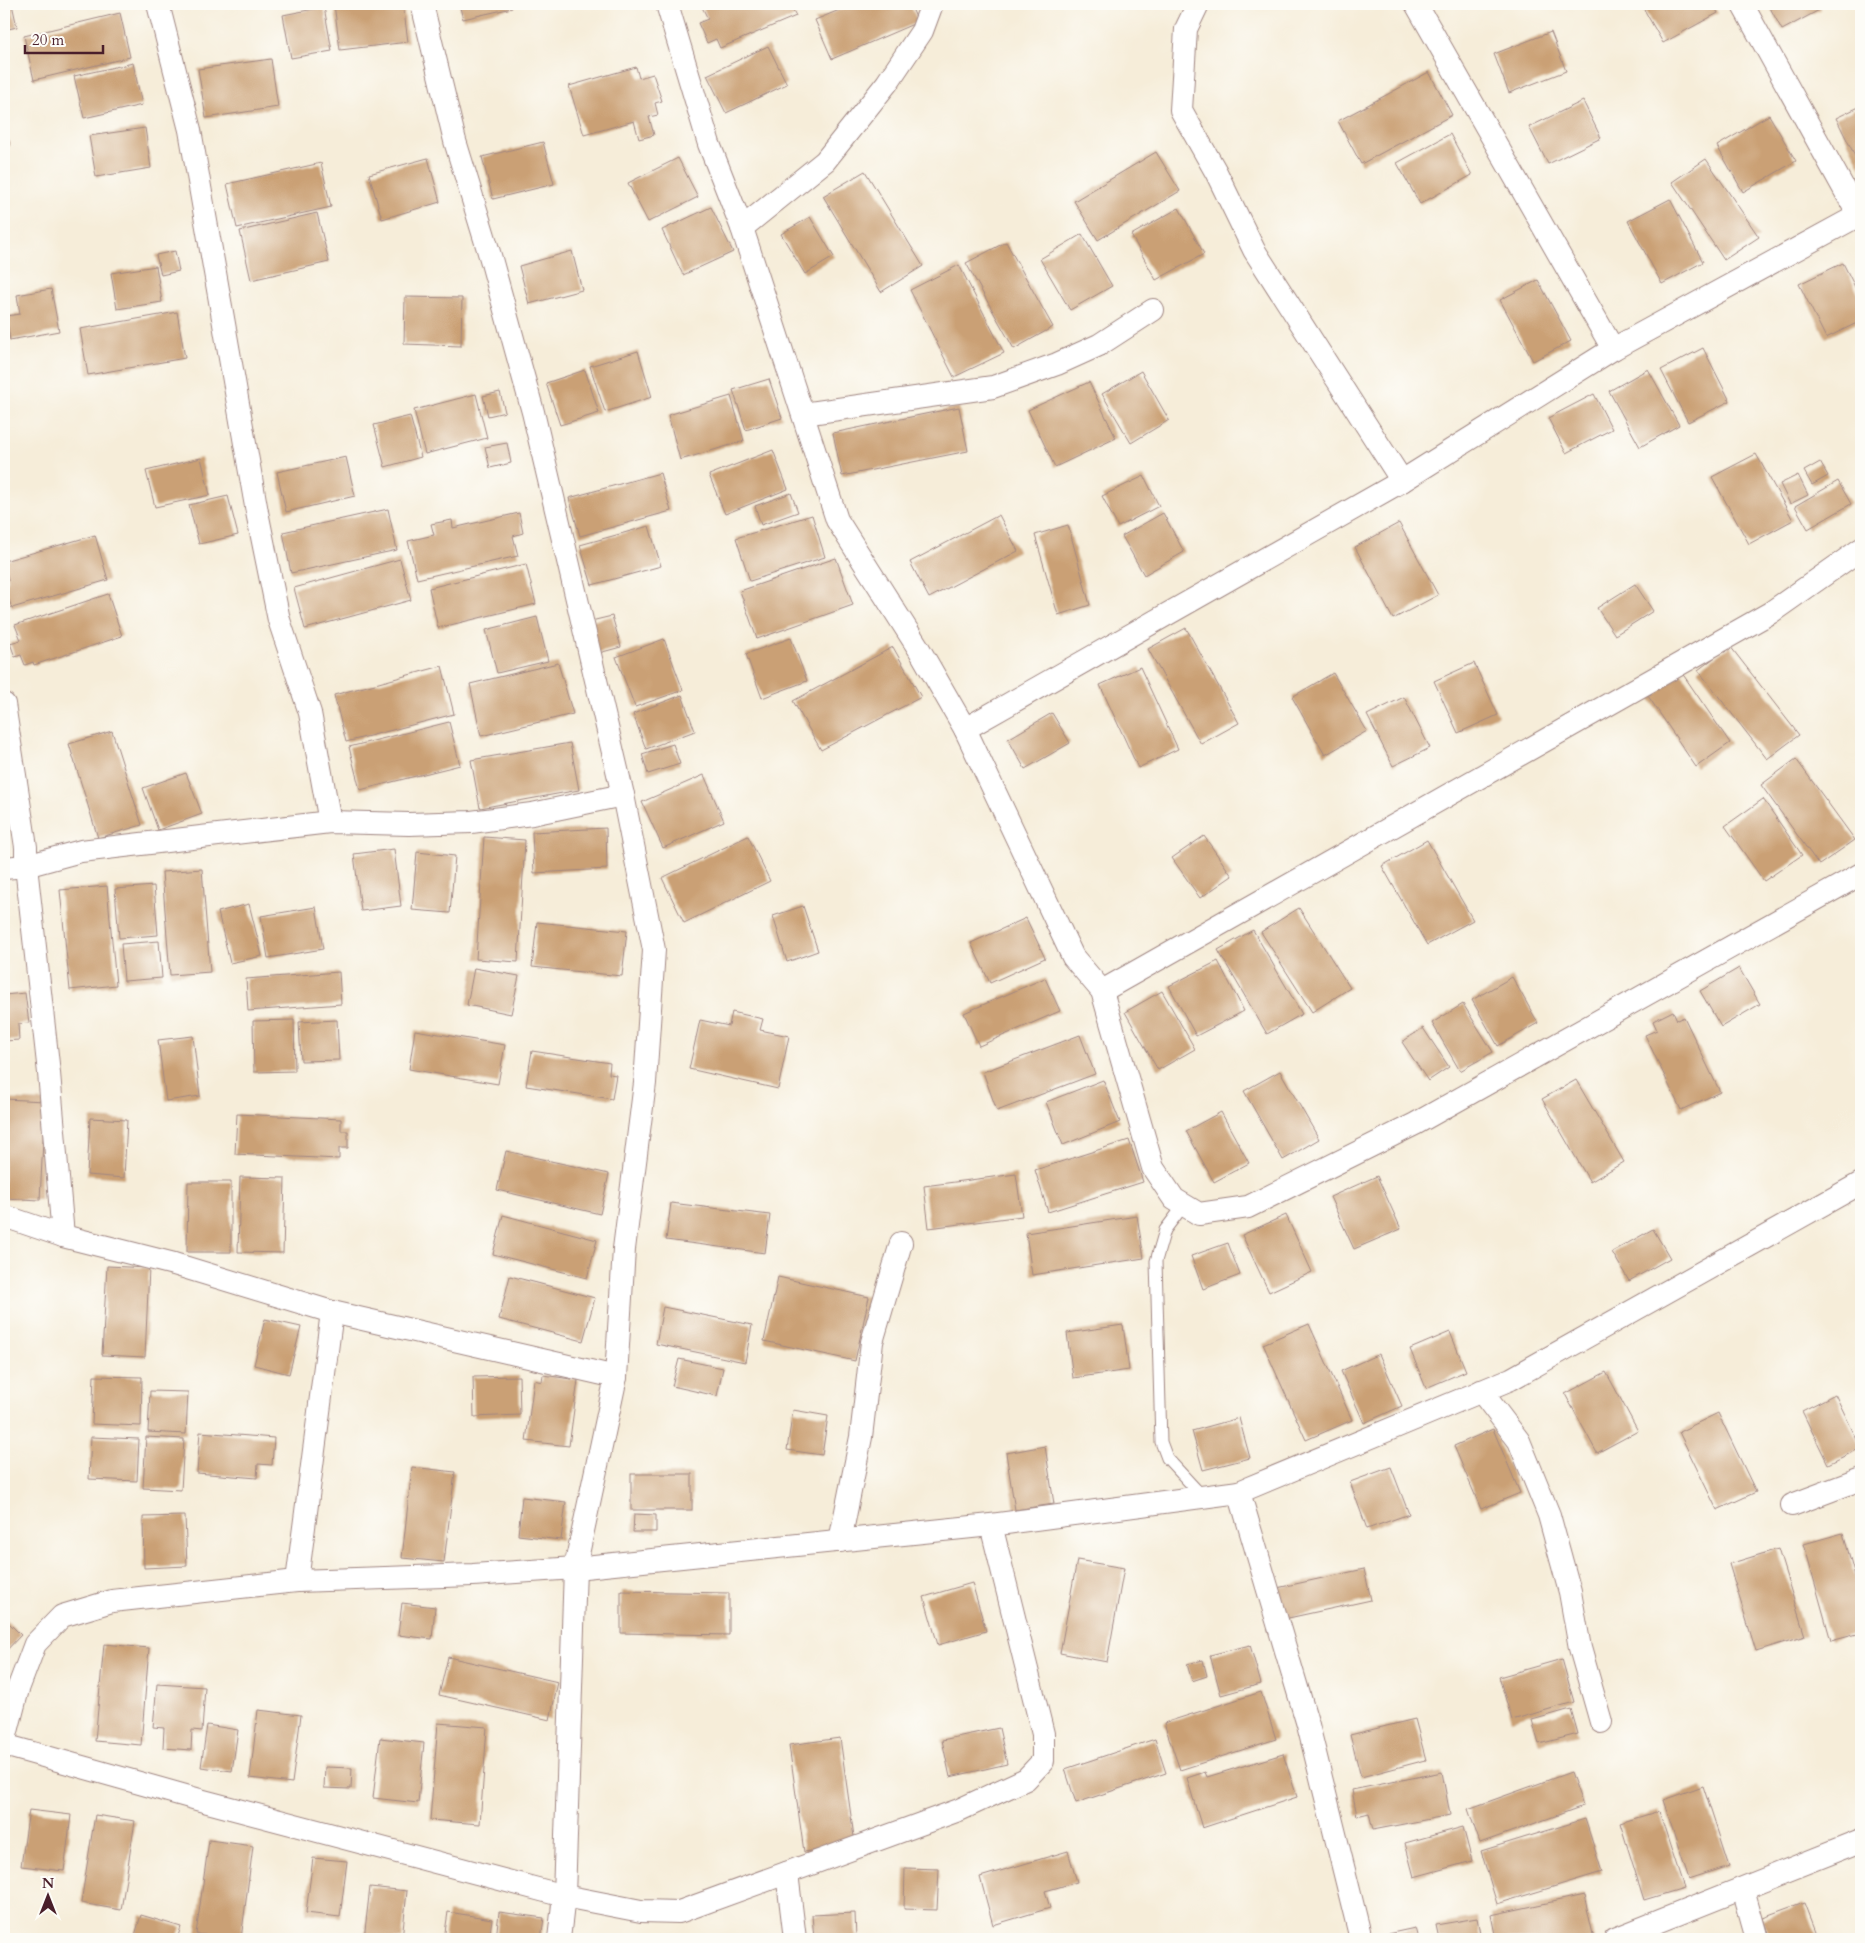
<svg xmlns="http://www.w3.org/2000/svg" width="1865" height="1943" viewBox="0 0 1865 1943" font-family="Cardo,serif">
	<style>
		.building { fill: #caa075 }
		.lines { fill: none; stroke-linecap: round; stroke-linejoin: round }
		.lane-casing { stroke: #a08682; stroke-width: 13 }
		.street-casing { stroke: #a08682; stroke-width: 24 }
		.lane { stroke: #fff; stroke-width: 11 }
		.street { stroke: #fff; stroke-width: 22 }
	</style>
	<rect width="100%" height="100%" fill="#fdfcf7"/>
	<filter id="ink" filterUnits="userSpaceOnUse"><feTurbulence type="fractalNoise" baseFrequency=".02" numOctaves="2"/><feDisplacementMap in="SourceGraphic" scale="10" xChannelSelector="R" yChannelSelector="G"/><feConvolveMatrix kernelMatrix="1 2 1 2 8 2 1 2 1" color-interpolation-filters="sRGB"/></filter>
	<filter id="wash" filterUnits="userSpaceOnUse"><feTurbulence type="fractalNoise" baseFrequency=".0096" numOctaves="4" result="noise"/><feDisplacementMap in="SourceGraphic" scale="20" xChannelSelector="R" yChannelSelector="G"/><feGaussianBlur stdDeviation="1.12" result="paint"/><feColorMatrix in="noise" values="0 0 0 0 0 0 0 0 0 0 0 0 0 0 0 0 0 1.4 0 .05"/><feComposite in="paint" operator="in"/></filter>
	<g filter="url(#wash)">
		<rect width="100%" height="100%" fill="#f6edd9"/>
		<g id="blocks">
			<g class="building">
				<path d="M4 4H12L17 27 4 30Z"/>
				<path d="M183 4H198V5L184 7Z"/>
				<path d="M334 4H403L408 42 340 50Z"/>
				<path d="M459 4H511L512 8 463 19Z"/>
				<path d="M704 4H790L796 16 720 48 716 39 707 43 698 23 708 19 701 5Z"/>
				<path d="M854 4H910L918 22 832 59 815 20Z"/>
				<path d="M1641 4H1713L1718 13 1663 43Z"/>
				<path d="M1768 4H1818L1821 9 1782 30Z"/>
				<path d="M324 7 332 51 291 58 283 15Z"/>
				<path d="M120 13 130 57 34 80 24 36Z"/>
				<path d="M1551 32 1566 71 1509 93 1494 54Z"/>
				<path d="M768 46 787 84 726 113 707 75Z"/>
				<path d="M271 59 278 107 206 118 198 69Z"/>
				<path d="M133 63 142 105 84 118 74 76Z"/>
				<path d="M636 67 639 78 653 74 662 101 655 103 658 115 649 117 654 135 639 139 634 121 584 135 569 86Z"/>
				<path d="M1429 72 1452 115 1361 164 1338 121Z"/>
				<path d="M1583 101 1601 138 1548 164 1529 127Z"/>
				<path d="M1861 106V168L1836 118Z"/>
				<path d="M1769 115 1796 161 1743 192 1717 146Z"/>
				<path d="M4 121 10 146 4 147Z"/>
				<path d="M145 128 151 168 96 177 89 136Z"/>
				<path d="M1450 134 1472 175 1420 204 1397 163Z"/>
				<path d="M543 142 554 184 493 199 482 157Z"/>
				<path d="M1156 152 1180 191 1098 240 1074 201Z"/>
				<path d="M428 158 440 202 382 219 369 174Z"/>
				<path d="M678 158 698 197 648 222 628 183Z"/>
				<path d="M1706 159 1759 237 1724 260 1672 182Z"/>
				<path d="M321 163 331 207 237 228 227 184Z"/>
				<path d="M865 171 923 266 881 292 823 196Z"/>
				<path d="M1670 199 1703 262 1662 284 1628 221Z"/>
				<path d="M711 207 733 252 683 275 662 230Z"/>
				<path d="M1179 208 1204 254 1156 280 1131 235Z"/>
				<path d="M317 213 329 262 251 280 240 231Z"/>
				<path d="M810 217 834 257 805 274 781 234Z"/>
				<path d="M1082 234 1112 286 1070 310 1040 259Z"/>
				<path d="M1006 242 1053 327 1014 349 966 263Z"/>
				<path d="M175 251 179 271 161 275 156 255Z"/>
				<path d="M572 251 582 290 529 304 519 266Z"/>
				<path d="M1843 263 1861 299V321L1826 338 1799 284Z"/>
				<path d="M959 265 1004 353 954 377 910 290Z"/>
				<path d="M156 266 162 302 117 309 111 273Z"/>
				<path d="M1538 280 1571 341 1533 361 1500 300Z"/>
				<path d="M51 289 59 331 10 340 6 316 20 314 17 295Z"/>
				<path d="M405 297 462 298 461 346 404 344Z"/>
				<path d="M177 312 185 358 88 375 80 329Z"/>
				<path d="M4 323 8 340 4 341Z"/>
				<path d="M1703 348 1730 401 1688 422 1661 370Z"/>
				<path d="M638 351 652 397 605 412 590 366Z"/>
				<path d="M1648 369 1679 425 1640 447 1609 391Z"/>
				<path d="M585 370 599 413 560 425 546 383Z"/>
				<path d="M1141 371 1169 420 1131 443 1102 394Z"/>
				<path d="M769 379 782 418 746 430 733 390Z"/>
				<path d="M1089 382 1116 438 1055 467 1028 410Z"/>
				<path d="M500 392 505 412 488 416 483 396Z"/>
				<path d="M476 394 487 438 425 454 414 410Z"/>
				<path d="M1594 394 1612 429 1566 453 1548 418Z"/>
				<path d="M731 396 744 441 680 460 668 415Z"/>
				<path d="M959 407 968 451 842 476 833 433Z"/>
				<path d="M410 416 421 457 385 467 374 425Z"/>
				<path d="M507 443 511 463 490 468 485 447Z"/>
				<path d="M773 450 788 489 725 514 709 475Z"/>
				<path d="M1756 454 1793 520 1749 544 1712 477Z"/>
				<path d="M346 457 355 496 286 512 277 472Z"/>
				<path d="M201 458 210 495 155 507 146 471Z"/>
				<path d="M1820 462 1828 476 1812 485 1804 471Z"/>
				<path d="M660 473 671 511 580 536 569 498Z"/>
				<path d="M1798 475 1808 495 1790 504 1780 484Z"/>
				<path d="M1144 476 1159 506 1118 527 1102 496Z"/>
				<path d="M1838 481 1851 504 1808 529 1795 506Z"/>
				<path d="M791 493 798 512 761 525 755 506Z"/>
				<path d="M228 496 238 535 199 544 189 505Z"/>
				<path d="M388 509 397 550 291 573 283 532Z"/>
				<path d="M519 513 523 533 513 536 518 556 417 579 408 541 434 535 431 524 452 520 453 528Z"/>
				<path d="M1163 513 1184 552 1144 575 1122 536Z"/>
				<path d="M812 515 825 557 750 581 736 538Z"/>
				<path d="M999 515 1018 551 929 598 910 562Z"/>
				<path d="M1399 523 1438 595 1393 619 1355 547Z"/>
				<path d="M1068 525 1090 605 1058 615 1035 535Z"/>
				<path d="M649 526 661 566 592 585 580 545Z"/>
				<path d="M95 535 108 580 12 608 9 600 4 602V582L8 581 4 561Z"/>
				<path d="M836 558 853 605 757 639 740 591Z"/>
				<path d="M400 559 411 600 305 629 294 588Z"/>
				<path d="M526 564 536 604 438 628 429 588Z"/>
				<path d="M1635 584 1653 611 1615 635 1597 608Z"/>
				<path d="M108 594 122 636 34 665 33 662 25 665 21 655 15 657 10 643 21 640 15 625Z"/>
				<path d="M612 616 621 647 595 654 587 622Z"/>
				<path d="M537 617 548 661 497 673 486 630Z"/>
				<path d="M1186 628 1239 723 1201 744 1148 649Z"/>
				<path d="M791 638 807 681 762 698 746 654Z"/>
				<path d="M664 639 683 690 635 707 616 657Z"/>
				<path d="M1730 646 1799 735 1767 759 1698 670Z"/>
				<path d="M893 647 921 697 821 750 793 701Z"/>
				<path d="M558 663 573 714 481 736 470 684Z"/>
				<path d="M1474 663 1498 715 1458 733 1434 681Z"/>
				<path d="M442 666 454 714 346 742 334 695Z"/>
				<path d="M1140 667 1178 749 1138 768 1100 685Z"/>
				<path d="M1333 673 1367 731 1325 755 1292 697Z"/>
				<path d="M1682 673 1730 743 1696 767 1648 696Z"/>
				<path d="M682 695 695 731 646 749 633 714Z"/>
				<path d="M1404 697 1430 748 1393 766 1367 715Z"/>
				<path d="M1052 713 1070 743 1025 769 1008 739Z"/>
				<path d="M449 722 460 765 360 790 349 747Z"/>
				<path d="M112 731 142 825 98 838 69 744Z"/>
				<path d="M570 743 579 790 480 808 471 760Z"/>
				<path d="M673 744 680 764 648 774 642 754Z"/>
				<path d="M1796 759 1855 840 1819 865 1761 785Z"/>
				<path d="M186 773 202 814 158 830 143 788Z"/>
				<path d="M704 775 724 821 663 848 642 802Z"/>
				<path d="M1763 799 1802 855 1764 881 1725 826Z"/>
				<path d="M606 828 607 869 534 873 532 832Z"/>
				<path d="M748 836 770 881 684 923 662 878Z"/>
				<path d="M1204 836 1232 876 1200 898 1172 858Z"/>
				<path d="M484 837 525 840 518 962 476 959Z"/>
				<path d="M1427 840 1473 920 1427 945 1382 866Z"/>
				<path d="M394 849 401 906 361 911 354 854Z"/>
				<path d="M417 852 455 856 450 913 412 910Z"/>
				<path d="M202 869 210 972 170 975 162 872Z"/>
				<path d="M107 886 116 985 70 990 60 890Z"/>
				<path d="M154 886 158 935 119 938 115 889Z"/>
				<path d="M249 904 262 956 230 963 218 912Z"/>
				<path d="M803 906 818 951 787 962 773 916Z"/>
				<path d="M316 907 323 949 268 958 261 916Z"/>
				<path d="M1299 908 1350 988 1312 1012 1261 932Z"/>
				<path d="M1026 918 1045 958 990 983 971 943Z"/>
				<path d="M537 922 627 931 622 976 532 967Z"/>
				<path d="M1253 930 1302 1014 1267 1034 1218 950Z"/>
				<path d="M159 941 162 978 124 981 121 944Z"/>
				<path d="M1218 961 1244 1011 1196 1036 1169 986Z"/>
				<path d="M474 968 519 976 511 1014 467 1005Z"/>
				<path d="M1739 968 1760 1004 1721 1027 1700 991Z"/>
				<path d="M339 972 341 1004 248 1011 246 979Z"/>
				<path d="M1512 977 1538 1023 1498 1046 1472 1000Z"/>
				<path d="M1045 978 1060 1011 979 1046 964 1013Z"/>
				<path d="M1162 991 1195 1049 1158 1070 1125 1012Z"/>
				<path d="M25 993 29 1023 18 1024 19 1040 4 1041V995Z"/>
				<path d="M1463 1004 1493 1052 1460 1071 1432 1023Z"/>
				<path d="M1673 1011 1677 1020 1684 1017 1720 1092 1681 1110 1645 1035 1657 1030 1653 1021Z"/>
				<path d="M732 1012 763 1019 760 1030 789 1036 778 1089 689 1069 700 1020 729 1026Z"/>
				<path d="M294 1020 295 1071 254 1072 253 1021Z"/>
				<path d="M337 1020 339 1060 301 1061 299 1022Z"/>
				<path d="M1423 1028 1449 1067 1428 1081 1402 1042Z"/>
				<path d="M415 1030 505 1045 498 1084 409 1069Z"/>
				<path d="M1080 1035 1095 1074 997 1111 983 1072Z"/>
				<path d="M193 1036 200 1096 166 1101 158 1040Z"/>
				<path d="M532 1051 610 1063 609 1074 616 1075 612 1099 526 1086Z"/>
				<path d="M1280 1071 1319 1139 1283 1160 1244 1091Z"/>
				<path d="M1103 1080 1120 1122 1063 1145 1046 1102Z"/>
				<path d="M1576 1080 1624 1162 1590 1182 1542 1099Z"/>
				<path d="M4 1099 45 1101 40 1200 4 1198Z"/>
				<path d="M1221 1112 1249 1163 1214 1182 1186 1131Z"/>
				<path d="M237 1114 341 1119V1131H348V1148H339V1159L235 1154Z"/>
				<path d="M90 1118 127 1120 124 1178 87 1175Z"/>
				<path d="M1129 1140 1143 1182 1048 1212 1035 1170Z"/>
				<path d="M506 1151 609 1174 600 1214 497 1190Z"/>
				<path d="M1016 1174 1022 1216 929 1228 924 1186Z"/>
				<path d="M1377 1176 1401 1229 1354 1249 1330 1197Z"/>
				<path d="M240 1177 285 1178 283 1253 238 1252Z"/>
				<path d="M188 1182H231V1252H187Z"/>
				<path d="M671 1203 770 1215 765 1253 666 1240Z"/>
				<path d="M503 1215 597 1240 587 1278 493 1254Z"/>
				<path d="M1286 1215 1312 1272 1269 1292 1242 1235Z"/>
				<path d="M1137 1216 1144 1258 1032 1275 1026 1233Z"/>
				<path d="M1653 1229 1670 1258 1629 1281 1612 1252Z"/>
				<path d="M1228 1243 1240 1275 1203 1289 1191 1256Z"/>
				<path d="M107 1266 149 1268 145 1357 102 1355Z"/>
				<path d="M510 1276 595 1298 583 1341 499 1319Z"/>
				<path d="M778 1277 869 1297 855 1361 764 1341Z"/>
				<path d="M663 1307 752 1325 745 1362 656 1344Z"/>
				<path d="M265 1319 301 1327 289 1374 254 1365Z"/>
				<path d="M1309 1324 1352 1420 1306 1440 1263 1344Z"/>
				<path d="M1123 1325 1129 1370 1073 1378 1067 1333Z"/>
				<path d="M1450 1332 1466 1371 1426 1388 1410 1349Z"/>
				<path d="M1379 1354 1402 1406 1364 1423 1341 1371Z"/>
				<path d="M679 1359 723 1368 717 1396 672 1386Z"/>
				<path d="M1606 1372 1638 1431 1597 1453 1565 1394Z"/>
				<path d="M543 1375 578 1380 569 1446 526 1441 534 1380 542 1382Z"/>
				<path d="M94 1376 142 1377 141 1426 92 1424Z"/>
				<path d="M519 1376 520 1415 474 1417 473 1377Z"/>
				<path d="M150 1391 188 1392 186 1434 148 1432Z"/>
				<path d="M1835 1394 1861 1448 1828 1464 1802 1411Z"/>
				<path d="M793 1410 828 1416 822 1455 787 1450Z"/>
				<path d="M1718 1413 1756 1492 1717 1510 1679 1432Z"/>
				<path d="M1239 1418 1250 1458 1203 1470 1192 1431Z"/>
				<path d="M1493 1429 1520 1493 1481 1509 1454 1446Z"/>
				<path d="M200 1432 274 1438 272 1465 258 1464 257 1478 197 1473Z"/>
				<path d="M91 1437 139 1439 137 1481 89 1479Z"/>
				<path d="M146 1437 184 1439 181 1490 143 1488Z"/>
				<path d="M1045 1446 1054 1504 1015 1510 1006 1453Z"/>
				<path d="M412 1467 455 1472 444 1562 402 1558Z"/>
				<path d="M1391 1467 1409 1514 1367 1529 1350 1482Z"/>
				<rect x="631" y="1474" width="61" height="36"/>
				<path d="M522 1497 566 1502 561 1540 518 1535Z"/>
				<path d="M634 1514 656 1515V1532H633Z"/>
				<path d="M185 1516 187 1566 144 1568 143 1517Z"/>
				<path d="M1843 1533 1861 1597V1633L1831 1641 1804 1544Z"/>
				<path d="M1778 1549 1805 1636 1756 1651 1729 1564Z"/>
				<path d="M1077 1560 1124 1568 1107 1662 1060 1653Z"/>
				<path d="M1364 1569 1371 1600 1284 1619 1277 1588Z"/>
				<path d="M972 1583 986 1631 938 1645 924 1597Z"/>
				<path d="M621 1591 729 1593V1635L621 1633Z"/>
				<path d="M402 1603 435 1607 432 1639 398 1635Z"/>
				<path d="M4 1618 21 1635 4 1653Z"/>
				<path d="M104 1644 149 1648 141 1745 95 1741Z"/>
				<path d="M1250 1645 1261 1684 1221 1695 1210 1655Z"/>
				<path d="M448 1657 558 1682 550 1720 439 1695Z"/>
				<path d="M1562 1659 1574 1702 1512 1720 1499 1677Z"/>
				<path d="M1203 1660 1207 1676 1192 1681 1187 1664Z"/>
				<path d="M157 1684 205 1687 202 1731 192 1730 191 1750 163 1748 164 1728 153 1727Z"/>
				<path d="M1261 1692 1276 1739 1180 1770 1164 1723Z"/>
				<path d="M1571 1709 1578 1734 1539 1744 1532 1720Z"/>
				<path d="M258 1710 301 1715 292 1783 250 1778Z"/>
				<path d="M1415 1719 1426 1760 1361 1777 1350 1735Z"/>
				<path d="M438 1723 487 1727 480 1824 430 1820Z"/>
				<path d="M207 1725 238 1730 232 1771 201 1767Z"/>
				<path d="M999 1728 1007 1764 950 1777 942 1740Z"/>
				<path d="M380 1738 424 1743 418 1803 373 1798Z"/>
				<path d="M840 1738 855 1844 804 1852 789 1745Z"/>
				<path d="M1155 1739 1166 1773 1076 1803 1065 1769Z"/>
				<path d="M1283 1754 1297 1797 1202 1828 1187 1778 1205 1772 1207 1777Z"/>
				<path d="M325 1767 352 1768 351 1789 324 1788Z"/>
				<path d="M1442 1772 1450 1815 1373 1830 1369 1813 1357 1816 1352 1790Z"/>
				<path d="M1571 1772 1583 1806 1480 1843 1468 1809Z"/>
				<path d="M1703 1786 1729 1866 1689 1879 1663 1800Z"/>
				<path d="M29 1810 71 1815 64 1871 21 1866Z"/>
				<path d="M1659 1811 1684 1888 1644 1900 1620 1823Z"/>
				<path d="M95 1815 135 1821 121 1910 81 1903Z"/>
				<path d="M1585 1819 1602 1872 1497 1904 1481 1851Z"/>
				<path d="M1463 1827 1472 1861 1414 1877 1405 1843Z"/>
				<path d="M209 1840 253 1846 241 1939 196 1934Z"/>
				<path d="M1068 1851 1077 1882 1045 1891 1050 1908 993 1925 980 1877Z"/>
				<path d="M313 1858 347 1861 340 1917 306 1913Z"/>
				<path d="M905 1868 939 1869 937 1910 904 1909Z"/>
				<path d="M370 1887 407 1891 402 1939H364Z"/>
				<path d="M1584 1895 1594 1939H1496L1491 1915Z"/>
				<path d="M1804 1903 1818 1939H1770L1763 1918Z"/>
				<path d="M448 1912 492 1919 489 1939H444Z"/>
				<path d="M499 1912 544 1918 541 1939H496Z"/>
				<path d="M855 1913 856 1939H814L812 1915Z"/>
				<path d="M141 1915 181 1927 177 1939H134Z"/>
				<path d="M1477 1918 1481 1939H1439L1436 1925Z"/>
				<path d="M1415 1928 1418 1939H1378V1936Z"/>
			</g>
		</g>
	</g>
	<g filter="url(#ink)">
		<use href="#blocks" fill-opacity="0" stroke="#a08682" stroke-width="1"/>
		<g class="lines">
			<g class="lane-casing">
				<path id="lane" d="M1184 1205 1165 1230 1156 1261 1161 1442 1167 1458 1203 1497"/>
			</g>
			<g class="street-casing">
				<g id="street">
					<path d="M158 4 190 130 257 512 279 620 310 713 330 822"/>
					<path d="M422 4 455 141 491 259 533 412 623 795 654 950 645 1083 624 1249 616 1377 575 1568 564 1896 559 1939"/>
					<path d="M667 4 709 144 742 228 837 520 919 649 965 729 1073 957 1102 991 1153 1168 1174 1199 1199 1214 1248 1207 1415 1124 1861 874"/>
					<path d="M1198 4 1186 29 1181 110 1216 172 1254 250 1402 481"/>
					<path d="M1416 4 1613 349"/>
					<path d="M1742 4 1859 216"/>
					<path d="M742 228 825 161 887 83 922 31 932 4"/>
					<path d="M803 414 993 387 1057 364 1099 345 1153 310"/>
					<path d="M4 704 26 847V866L49 1073 63 1236"/>
					<path d="M965 729 1402 481 1613 349 1861 214"/>
					<path d="M4 868 26 866 81 851 330 822 409 824 471 822 532 814 623 795"/>
					<path d="M1102 991 1770 613 1861 549"/>
					<path d="M4 1216 63 1236 174 1264 332 1312 616 1377"/>
					<path d="M1481 1391 1519 1441 1549 1515 1570 1592 1580 1648 1601 1722"/>
					<path d="M1239 1492 1308 1725 1361 1939"/>
					<path d="M1792 1505 1861 1479"/>
					<path d="M840 1541 861 1437 872 1342 901 1243"/>
					<path d="M297 1581 332 1312"/>
					<path d="M4 1743 18 1689 35 1644 62 1616 112 1601 297 1581 473 1575 575 1568 991 1525 1239 1492 1511 1379 1861 1183"/>
					<path d="M4 1745 200 1800 564 1896 641 1911 679 1912 959 1810 1026 1779 1043 1761V1734L991 1525"/>
					<path d="M787 1873 795 1939"/>
					<path d="M1743 1889 1757 1939"/>
					<path d="M1615 1939 1861 1841"/>
				</g>
			</g>
			<use href="#lane" class="lane"/>
			<use href="#street" class="street"/>
		</g>
	</g>
	<rect width="1865" height="1943" fill="none" stroke="#fdfcf7" stroke-width="20"/>
	<g transform="translate(48 1896)" stroke="#fdfcf7" stroke-width="4" paint-order="stroke">
	<path d="M0-4L9 19L0 12L-9 19Z" fill="#4a1f2b"/>
	<text y="-8" font-size="14" font-weight="bold" text-anchor="middle" fill="#4a1f2b">N</text>
	</g>
	<path d="M25 45v8h78v-8" fill="none" stroke="#4a1f2b" stroke-width="2.5"/>
	<text x="32" y="45" font-size="15" fill="#4a1f2b" stroke="#fdfcf7" stroke-width="4" paint-order="stroke">20 m</text>
</svg>
